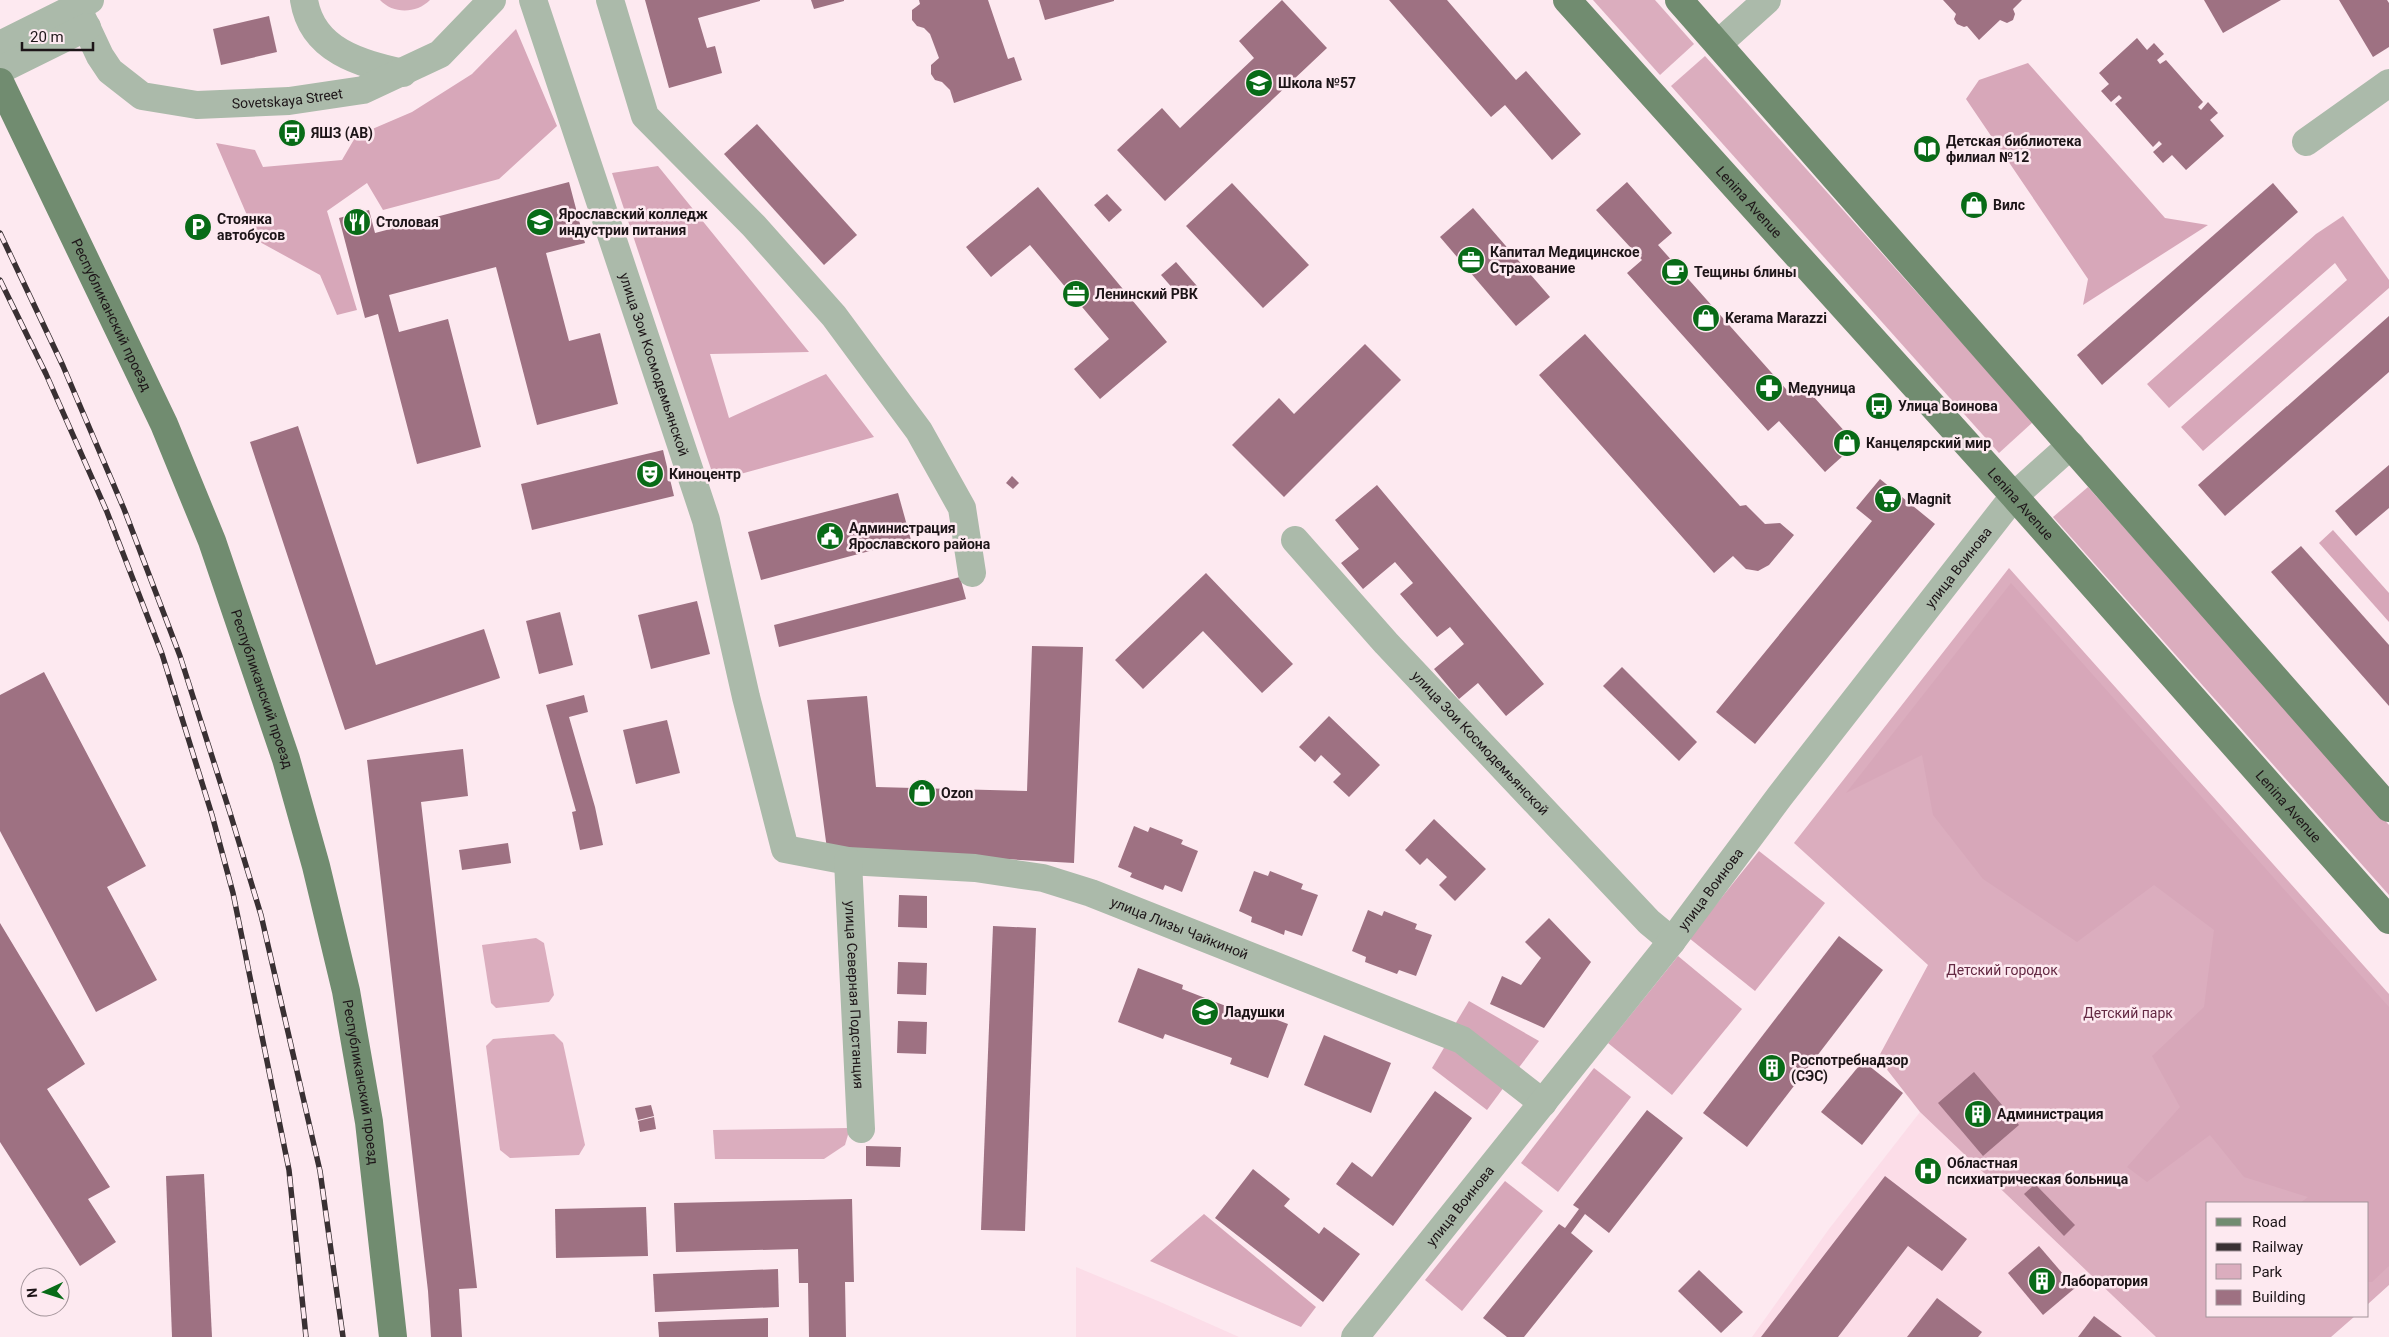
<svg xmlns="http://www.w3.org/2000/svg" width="2389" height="1337" viewBox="0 0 2389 1337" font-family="Roboto,sans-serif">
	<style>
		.built { fill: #fcdde8 }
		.green { fill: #dbadbe }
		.forest { fill: #d7a7b9 }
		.building { fill: #9e7182 }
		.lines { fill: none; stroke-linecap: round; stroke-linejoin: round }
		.minor { stroke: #abbaaa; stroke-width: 28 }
		.major { stroke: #718c70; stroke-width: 28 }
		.rail-casing { stroke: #393033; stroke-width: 5.5 }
		.rail { stroke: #fde9f0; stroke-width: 4; stroke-dasharray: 11; stroke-linecap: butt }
		.labels { text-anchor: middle; stroke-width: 5; stroke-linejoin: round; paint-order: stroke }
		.poi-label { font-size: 14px; font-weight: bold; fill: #1d1518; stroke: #fde9f0; text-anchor: start }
		.street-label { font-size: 14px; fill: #1d1518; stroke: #fde9f0 }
		.park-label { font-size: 14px; fill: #642943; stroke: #fde9f0 }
	</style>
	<rect width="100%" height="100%" fill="#fde9f0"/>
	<g class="built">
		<path d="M1920 1112 2156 1337H1752L1829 1229Z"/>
		<path d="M1076 1267 1158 1301 1239 1337H1076Z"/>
	</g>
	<g class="green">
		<path d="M380 0H430C416 14 393 14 380 0Z"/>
		<path d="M1593 0H1655L1694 44 1660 75Z"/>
		<path d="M1705 56 2033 422 1999 453 1671 86Z"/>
		<path d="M2088 487 2389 825V895L2053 517Z"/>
		<path d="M2009 568 2389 994V1285L2368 1304V1203H2208V1316H2355L2331 1337H2156L1920 1112 1878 1058 1928 965 1794 843Z"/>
		<path d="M536 938 544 943 554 995 549 1002 496 1008 491 1003 482 945Z"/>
		<path d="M554 1034 563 1043 585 1145 579 1155 510 1158 500 1150 486 1046 493 1039Z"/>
		<path d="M850 1128 845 1145 824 1159H715L713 1130Z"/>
	</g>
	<g class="forest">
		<path d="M516 29 557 126 499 179 383 210 367 183 327 211 357 310 337 315 320 275 258 241 216 143 255 150 263 167 342 160 356 136 412 112 472 74Z"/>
		<path d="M2028 63 2165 218 2208 225 2083 305 2088 279 1966 99 1979 80Z"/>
		<path d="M658 166 809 352 710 354 729 418 826 374 874 437 715 481 612 173Z"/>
		<path d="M2343 216 2389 280V288L2203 451 2181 427 2347 280 2335 263 2169 408 2147 384 2316 234Z"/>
		<path d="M2333 530 2389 593V622L2319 543Z"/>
		<path d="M2011 583 2389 1007V1266L2372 1282H2368V1203H2300L2308 1197 2244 1177 2210 1135 2147 1182 2127 1167 2180 1107 2152 1056 2204 1007 2214 930 2154 885 2077 942 1983 879 1933 815 1922 755 1846 793Z"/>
		<path d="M1759 851 1825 903 1755 991 1689 938Z"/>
		<path d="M1678 956 1742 1009 1672 1095 1608 1043Z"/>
		<path d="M1469 1001 1539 1041 1517 1070 1454 1026Z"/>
		<path d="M1448 1041 1507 1083 1487 1110 1432 1068Z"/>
		<path d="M1594 1068 1631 1097 1558 1192 1521 1163Z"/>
		<path d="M1505 1181 1543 1211 1462 1311 1425 1280Z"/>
		<path d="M1204 1214 1316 1307 1301 1327 1150 1261Z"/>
	</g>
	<g class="building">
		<path d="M645 0H760V1L698 18 707 48 715 46 722 73 669 88Z"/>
		<path d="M811 0H844V1L814 9Z"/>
		<path d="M919 0H988L1008 59 1014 57 1022 80 954 103 950 90 942 82 935 80 931 74V65L939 58 930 34 924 28 917 26 912 20V10L920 4Z"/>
		<path d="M1039 0H1114V1L1045 20Z"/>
		<path d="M1282 0 1327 48 1165 201 1117 150 1162 108 1180 128 1254 58 1239 41Z"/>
		<path d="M1389 0H1447L1516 80 1526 71 1581 134 1552 160 1505 105 1491 117Z"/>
		<path d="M1943 0H2022L2013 9 2015 14 2013 20 2007 23 2000 20 1979 40 1967 26 1964 27 1957 24 1954 19 1956 14Z"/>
		<path d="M2204 0H2281L2223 33Z"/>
		<path d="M2339 0H2387L2389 3V47L2373 57Z"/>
		<path d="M269 16 277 52 221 65 213 29Z"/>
		<path d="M2137 38 2147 50 2154 43 2164 54 2157 60 2160 64 2166 60 2203 102 2198 107 2201 110 2208 102 2218 113 2210 120 2224 136 2186 170 2172 155 2163 163 2153 152 2162 144 2159 141 2153 147 2115 104 2122 98 2119 95 2111 102 2101 91 2109 84 2099 73Z"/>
		<path d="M757 124 857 235 824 265 724 154Z"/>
		<path d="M569 182 585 243 546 253 569 341 600 333 618 404 537 425 496 267 389 295 399 332 448 319 481 447 417 464 378 314 365 318 339 218 369 210 375 233Z"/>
		<path d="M1627 182 1672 233 1658 245 1793 397 1804 386 1856 444 1825 472 1779 421 1768 431 1627 273 1642 260 1596 210Z"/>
		<path d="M1232 183 1309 265 1263 308 1186 226Z"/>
		<path d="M2273 183 2298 212 2102 385 2077 355Z"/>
		<path d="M1038 187 1167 342 1100 399 1074 369 1109 339 1030 245 991 277 966 247Z"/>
		<path d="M1107 194 1122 210 1109 222 1094 205Z"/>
		<path d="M1473 208 1550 297 1516 326 1440 237Z"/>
		<path d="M1176 262 1197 286 1182 299 1161 275Z"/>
		<path d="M2389 316V372L2225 516 2198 485Z"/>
		<path d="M1585 334 1740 506 1746 505 1765 524 1780 523 1794 535 1769 565 1758 571 1746 569 1733 556 1714 573 1539 375Z"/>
		<path d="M1365 344 1401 380 1284 497 1232 445 1279 398 1294 414Z"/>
		<path d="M298 426 376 665 484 629 500 678 345 730 250 442Z"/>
		<path d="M663 450 674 496 532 530 521 484Z"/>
		<path d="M2389 465V508L2356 536 2335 511Z"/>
		<path d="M1012 476 1019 483 1013 489 1006 483Z"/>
		<path d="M1880 479 1935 524 1755 744 1716 712 1872 521 1856 508Z"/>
		<path d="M1377 485 1544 684 1506 716 1478 683 1459 699 1434 669 1464 644 1450 627 1437 637 1400 594 1413 583 1395 562 1363 589 1341 563 1359 549 1335 520Z"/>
		<path d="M898 493 911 540 761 580 748 532Z"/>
		<path d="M2301 546 2389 645V706L2271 572Z"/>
		<path d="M1206 573 1293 664 1262 693 1203 631 1143 689 1115 660Z"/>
		<path d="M960 577 966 599 779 647 774 625Z"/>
		<path d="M697 601 710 654 651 669 638 615Z"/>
		<path d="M560 612 573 665 539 674 526 621Z"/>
		<path d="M1032 646 1083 647 1074 863 827 849 807 700 867 696 876 787 1027 791Z"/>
		<path d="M1622 667 1697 742 1679 761 1603 686Z"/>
		<path d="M44 672 146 866 107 887 157 980 96 1012 0 831V695Z"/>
		<path d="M584 695 588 712 569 717 595 807 603 845 580 850 572 812 576 811 546 705Z"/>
		<path d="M1329 716 1380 765 1349 797 1333 782 1341 774 1321 755 1315 762 1299 747Z"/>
		<path d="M667 720 680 773 636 784 623 730Z"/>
		<path d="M463 749 468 796 421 802 477 1288 459 1289 462 1337H431L428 1291 367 760Z"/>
		<path d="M1434 819 1486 869 1455 901 1439 885 1447 877 1427 858 1420 865 1405 850Z"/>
		<path d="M1134 826 1148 832 1150 827 1183 840 1181 844 1198 851 1182 892 1165 885 1163 890 1130 877 1132 873 1118 867Z"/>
		<path d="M508 843 511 863 462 870 459 850Z"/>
		<path d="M1254 871 1268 876 1270 871 1303 884 1301 889 1318 895 1302 936 1285 930 1284 935 1267 928 1251 922 1252 917 1239 911Z"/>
		<path d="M899 895 927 896V928L898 927Z"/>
		<path d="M1368 910 1382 916 1384 911 1417 924 1415 929 1432 935 1416 976 1399 970 1397 974 1365 962 1366 957 1352 951Z"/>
		<path d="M1549 918 1591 962 1544 1028 1490 1004 1502 976 1521 985 1541 958 1525 942Z"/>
		<path d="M0 923 85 1064 47 1089 110 1187 88 1199 116 1242 80 1266 0 1142Z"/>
		<path d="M993 926 1036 928 1025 1231 981 1230Z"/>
		<path d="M1839 936 1883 970 1747 1147 1703 1113Z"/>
		<path d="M898 962 927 963 926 995 897 994Z"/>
		<path d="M1138 968 1183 985 1182 989 1249 1015 1250 1010 1288 1024 1268 1078 1230 1064 1232 1058 1165 1034 1163 1039 1118 1022Z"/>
		<path d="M898 1021 927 1022 926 1054 897 1053Z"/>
		<path d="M1324 1035 1391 1063 1371 1113 1304 1085Z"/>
		<path d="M1863 1061 1903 1093 1862 1145 1821 1112Z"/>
		<path d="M1974 1072 2019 1125 1983 1156 1938 1103Z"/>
		<path d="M1435 1091 1472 1118 1393 1226 1336 1184 1352 1162 1372 1177Z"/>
		<path d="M651 1105 654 1116 638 1120 635 1108Z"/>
		<path d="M1647 1110 1683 1138 1609 1233 1585 1214 1571 1233 1593 1251 1524 1337H1507L1483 1318 1559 1224 1565 1228 1579 1209 1573 1205Z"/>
		<path d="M654 1117 656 1129 640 1132 638 1121Z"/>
		<path d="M866 1146 901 1147 900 1167 866 1166Z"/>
		<path d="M1253 1169 1290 1199 1284 1206 1319 1234 1324 1227 1360 1254 1323 1302 1215 1218Z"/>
		<path d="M204 1174 212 1337H172L166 1176Z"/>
		<path d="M1885 1176 1967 1239 1942 1271 1908 1246 1838 1337H1761Z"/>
		<path d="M2035 1184 2075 1225 2064 1236 2024 1194Z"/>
		<path d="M852 1199 854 1282H845L846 1337H809L808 1283H799L798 1249 676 1252 674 1203Z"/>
		<path d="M646 1207 648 1256 556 1258 555 1209Z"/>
		<path d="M2039 1246 2075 1288 2043 1315 2008 1273Z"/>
		<path d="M778 1269 779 1307 655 1312 653 1274Z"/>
		<path d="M1699 1270 1743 1312 1721 1333 1678 1291Z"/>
		<path d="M1937 1298 1982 1332 1978 1337H1907Z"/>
		<path d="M2094 1316 2122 1337H2078Z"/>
		<path d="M768 1318V1337H659L658 1322Z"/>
	</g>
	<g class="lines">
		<g class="minor">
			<path d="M304 0C312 51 360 63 403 73"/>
			<path id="s1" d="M533 0 706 520 746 697 785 849 848 861 975 868 1043 878 1091 893 1462 1040 1543 1103"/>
			<path d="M610 0 645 116 754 226 834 316 919 431 962 508 972 573"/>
			<path id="s2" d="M77 7 100 56 110 71 142 96 197 105 289 101 363 90 440 54 492 0"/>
			<path d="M1718 44 1767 0"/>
			<path d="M0 45 90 0"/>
			<path d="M0 70 87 27"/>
			<path d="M2306 142 2389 83"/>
			<path id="s3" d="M1295 540 1386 643 1649 922 1672 941"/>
			<path id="s4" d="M848 861 861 1129"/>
			<path id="s5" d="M1355 1337 1672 941 1780 796 2014 496 2071 445"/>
		</g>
		<g class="major">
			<path id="s6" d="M1567 0 2014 496 2389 920"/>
			<path d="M1679 0 2389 808"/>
			<path id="s7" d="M0 82 164 424 212 541 286 759 316 866 346 991 369 1122 393 1337"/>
		</g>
		<g class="rail-casing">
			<g id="rail">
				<path d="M0 233 63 366 124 509 180 656 231 816 261 915 320 1171 343 1337"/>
				<path d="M0 280 46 374 107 512 162 654 212 815 233 893 289 1170 306 1337"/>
			</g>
		</g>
		<use href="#rail" class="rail"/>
	</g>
	<defs>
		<g id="school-disc" transform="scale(1.4375)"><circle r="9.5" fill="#086b17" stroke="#fde9f0"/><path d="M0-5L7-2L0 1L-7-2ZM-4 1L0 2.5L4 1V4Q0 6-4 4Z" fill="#fff"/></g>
		<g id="bus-disc" transform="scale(1.4375)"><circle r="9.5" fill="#086b17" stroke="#fde9f0"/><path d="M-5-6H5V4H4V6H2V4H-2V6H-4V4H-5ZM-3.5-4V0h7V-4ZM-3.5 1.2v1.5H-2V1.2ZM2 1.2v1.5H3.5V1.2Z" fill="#fff"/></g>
		<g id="library-disc" transform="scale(1.4375)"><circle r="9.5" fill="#086b17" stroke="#fde9f0"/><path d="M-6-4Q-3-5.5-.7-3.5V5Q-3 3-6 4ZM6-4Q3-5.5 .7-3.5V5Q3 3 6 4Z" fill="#fff"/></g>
		<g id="shop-disc" transform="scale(1.4375)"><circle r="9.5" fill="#086b17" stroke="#fde9f0"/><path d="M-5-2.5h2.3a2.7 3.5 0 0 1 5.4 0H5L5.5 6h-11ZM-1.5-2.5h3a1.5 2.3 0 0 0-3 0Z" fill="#fff"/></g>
		<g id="restaurant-disc" transform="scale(1.4375)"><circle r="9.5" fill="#086b17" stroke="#fde9f0"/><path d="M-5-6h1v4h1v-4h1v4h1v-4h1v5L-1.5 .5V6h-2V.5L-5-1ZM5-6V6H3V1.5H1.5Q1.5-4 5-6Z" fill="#fff"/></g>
		<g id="university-disc" transform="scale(1.4375)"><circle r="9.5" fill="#086b17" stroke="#fde9f0"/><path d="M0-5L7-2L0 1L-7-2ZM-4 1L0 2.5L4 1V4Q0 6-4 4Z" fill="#fff"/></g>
		<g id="parking-disc" transform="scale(1.4375)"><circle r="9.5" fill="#086b17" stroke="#fde9f0"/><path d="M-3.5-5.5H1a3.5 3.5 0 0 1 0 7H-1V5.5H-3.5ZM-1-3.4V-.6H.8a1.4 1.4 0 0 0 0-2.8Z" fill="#fff"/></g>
		<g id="office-disc" transform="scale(1.4375)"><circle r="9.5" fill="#086b17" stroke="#fde9f0"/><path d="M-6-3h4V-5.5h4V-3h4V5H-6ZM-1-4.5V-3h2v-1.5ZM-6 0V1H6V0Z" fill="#fff"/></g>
		<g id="cafe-disc" transform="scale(1.4375)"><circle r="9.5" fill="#086b17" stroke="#fde9f0"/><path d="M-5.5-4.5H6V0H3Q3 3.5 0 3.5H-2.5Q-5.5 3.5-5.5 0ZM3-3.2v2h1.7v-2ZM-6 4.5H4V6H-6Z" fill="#fff"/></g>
		<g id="pharmacy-disc" transform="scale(1.4375)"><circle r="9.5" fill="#086b17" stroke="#fde9f0"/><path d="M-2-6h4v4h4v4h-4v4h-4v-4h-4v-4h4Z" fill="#fff"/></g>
		<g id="theatre-disc" transform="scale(1.4375)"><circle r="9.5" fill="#086b17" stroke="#fde9f0"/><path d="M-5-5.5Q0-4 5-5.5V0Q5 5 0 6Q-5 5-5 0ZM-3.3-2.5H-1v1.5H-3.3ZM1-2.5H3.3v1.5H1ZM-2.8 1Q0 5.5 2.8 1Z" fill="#fff"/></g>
		<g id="supermarket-disc" transform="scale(1.4375)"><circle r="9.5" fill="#086b17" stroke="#fde9f0"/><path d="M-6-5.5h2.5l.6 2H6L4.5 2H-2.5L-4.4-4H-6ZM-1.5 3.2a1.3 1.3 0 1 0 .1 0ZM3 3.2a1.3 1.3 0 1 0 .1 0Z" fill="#fff"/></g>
		<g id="civic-disc" transform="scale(1.4375)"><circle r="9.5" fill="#086b17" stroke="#fde9f0"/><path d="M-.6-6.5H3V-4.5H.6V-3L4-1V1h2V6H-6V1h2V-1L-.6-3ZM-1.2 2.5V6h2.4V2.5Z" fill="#fff"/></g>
		<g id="building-disc" transform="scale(1.4375)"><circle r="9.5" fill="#086b17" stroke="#fde9f0"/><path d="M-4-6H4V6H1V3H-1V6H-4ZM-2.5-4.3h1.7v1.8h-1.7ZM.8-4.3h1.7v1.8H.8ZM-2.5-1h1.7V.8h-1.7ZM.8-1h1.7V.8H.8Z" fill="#fff"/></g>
		<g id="hospital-disc" transform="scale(1.4375)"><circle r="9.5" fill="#086b17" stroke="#fde9f0"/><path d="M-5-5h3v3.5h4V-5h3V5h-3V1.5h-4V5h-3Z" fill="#fff"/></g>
	</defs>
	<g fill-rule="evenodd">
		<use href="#school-disc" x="1259" y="83"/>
		<use href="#bus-disc" x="292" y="133"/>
		<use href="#library-disc" x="1927" y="149"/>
		<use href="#shop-disc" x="1974" y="205"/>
		<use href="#restaurant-disc" x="357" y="222"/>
		<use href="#university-disc" x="540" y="222"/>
		<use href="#parking-disc" x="198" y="227"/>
		<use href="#office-disc" x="1471" y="260"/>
		<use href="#cafe-disc" x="1675" y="272"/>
		<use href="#office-disc" x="1076" y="294"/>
		<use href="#shop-disc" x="1706" y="318"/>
		<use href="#pharmacy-disc" x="1769" y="388"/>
		<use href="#bus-disc" x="1879" y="406"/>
		<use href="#shop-disc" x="1847" y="443"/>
		<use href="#theatre-disc" x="650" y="474"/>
		<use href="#supermarket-disc" x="1888" y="499"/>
		<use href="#civic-disc" x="830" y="536"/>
		<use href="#shop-disc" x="922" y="793"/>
		<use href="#school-disc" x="1205" y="1012"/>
		<use href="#building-disc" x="1772" y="1068"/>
		<use href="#building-disc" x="1978" y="1114"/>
		<use href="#hospital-disc" x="1928" y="1171"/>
		<use href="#building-disc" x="2042" y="1281"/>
	</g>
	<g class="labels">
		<g class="poi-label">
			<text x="1278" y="88">Школа №57</text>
			<text x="311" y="138">ЯШЗ (АВ)</text>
			<text x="1946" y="146">Детская библиотека<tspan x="1946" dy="16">филиал №12</tspan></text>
			<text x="1993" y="210">Вилс</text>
			<text x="559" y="219">Ярославский колледж<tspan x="559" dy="16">индустрии питания</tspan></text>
			<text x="217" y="224">Стоянка<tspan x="217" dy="16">автобусов</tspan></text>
			<text x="376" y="227">Столовая</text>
			<text x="1490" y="257">Капитал Медицинское<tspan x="1490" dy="16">Страхование</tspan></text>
			<text x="1694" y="277">Тещины блины</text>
			<text x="1095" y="299">Ленинский РВК</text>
			<text x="1725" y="323">Kerama Marazzi</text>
			<text x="1788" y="393">Медуница</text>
			<text x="1898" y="411">Улица Воинова</text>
			<text x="1866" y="448">Канцелярский мир</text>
			<text x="669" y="479">Киноцентр</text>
			<text x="1907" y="504">Magnit</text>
			<text x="849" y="533">Администрация<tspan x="849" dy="16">Ярославского района</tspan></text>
			<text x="941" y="798">Ozon</text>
			<text x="1224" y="1017">Ладушки</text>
			<text x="1791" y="1065">Роспотребнадзор<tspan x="1791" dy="16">(СЭС)</tspan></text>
			<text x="1997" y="1119">Администрация</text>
			<text x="1947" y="1168">Областная<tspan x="1947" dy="16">психиатрическая больница</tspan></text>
			<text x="2061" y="1286">Лаборатория</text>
		</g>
		<g class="street-label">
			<text dy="5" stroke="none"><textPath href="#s2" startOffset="259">Sovetskaya Street</textPath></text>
			<text dy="5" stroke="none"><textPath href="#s6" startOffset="272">Lenina Avenue</textPath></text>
			<text dy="5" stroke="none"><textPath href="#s7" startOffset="258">Республиканский проезд</textPath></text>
			<text dy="5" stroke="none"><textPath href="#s1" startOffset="384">улица Зои Космодемьянской</textPath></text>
			<text dy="5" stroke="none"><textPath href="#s6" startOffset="678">Lenina Avenue</textPath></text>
			<text dy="5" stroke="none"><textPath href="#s5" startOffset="978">улица Воинова</textPath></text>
			<text dy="5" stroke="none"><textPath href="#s7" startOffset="662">Республиканский проезд</textPath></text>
			<text dy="5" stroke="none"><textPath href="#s3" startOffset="275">улица Зои Космодемьянской</textPath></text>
			<text dy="5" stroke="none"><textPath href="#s6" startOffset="1082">Lenina Avenue</textPath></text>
			<text dy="5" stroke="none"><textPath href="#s5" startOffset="572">улица Воинова</textPath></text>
			<text dy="5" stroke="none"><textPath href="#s1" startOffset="1292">улица Лизы Чайкиной</textPath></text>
			<text dy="5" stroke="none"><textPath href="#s4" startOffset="134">улица Северная Подстанция</textPath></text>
			<text dy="5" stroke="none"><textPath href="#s7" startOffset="1068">Республиканский проезд</textPath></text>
			<text dy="5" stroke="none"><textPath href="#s5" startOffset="168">улица Воинова</textPath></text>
		</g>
		<g class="park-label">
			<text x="2002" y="975">Детский городок</text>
			<text x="2128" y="1018">Детский парк</text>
		</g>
	</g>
	<rect x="2206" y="1202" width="162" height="115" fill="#fde9f0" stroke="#a3949a"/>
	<rect x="2216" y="1218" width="25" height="8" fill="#718c70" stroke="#a3949a"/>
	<text x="2252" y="1227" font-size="15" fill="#1d1518">Road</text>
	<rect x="2216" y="1243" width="25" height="8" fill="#393033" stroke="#a3949a"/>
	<text x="2252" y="1252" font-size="15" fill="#1d1518">Railway</text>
	<rect x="2216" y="1264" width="25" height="15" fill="#dbadbe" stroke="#a3949a"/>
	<text x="2252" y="1277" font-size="15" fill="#1d1518">Park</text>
	<rect x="2216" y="1290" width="25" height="15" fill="#9e7182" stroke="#a3949a"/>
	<text x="2252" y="1302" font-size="15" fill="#1d1518">Building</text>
	<g transform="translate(45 1292) rotate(266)"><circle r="24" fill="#fde9f0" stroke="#a3949a"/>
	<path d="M0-4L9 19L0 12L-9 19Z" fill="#086b17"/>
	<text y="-8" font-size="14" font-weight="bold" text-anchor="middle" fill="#1d1518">N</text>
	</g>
	<path d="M22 42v8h71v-8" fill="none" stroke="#1d1518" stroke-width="2.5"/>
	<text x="30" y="42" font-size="15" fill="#1d1518" stroke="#fde9f0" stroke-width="4" paint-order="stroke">20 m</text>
</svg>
